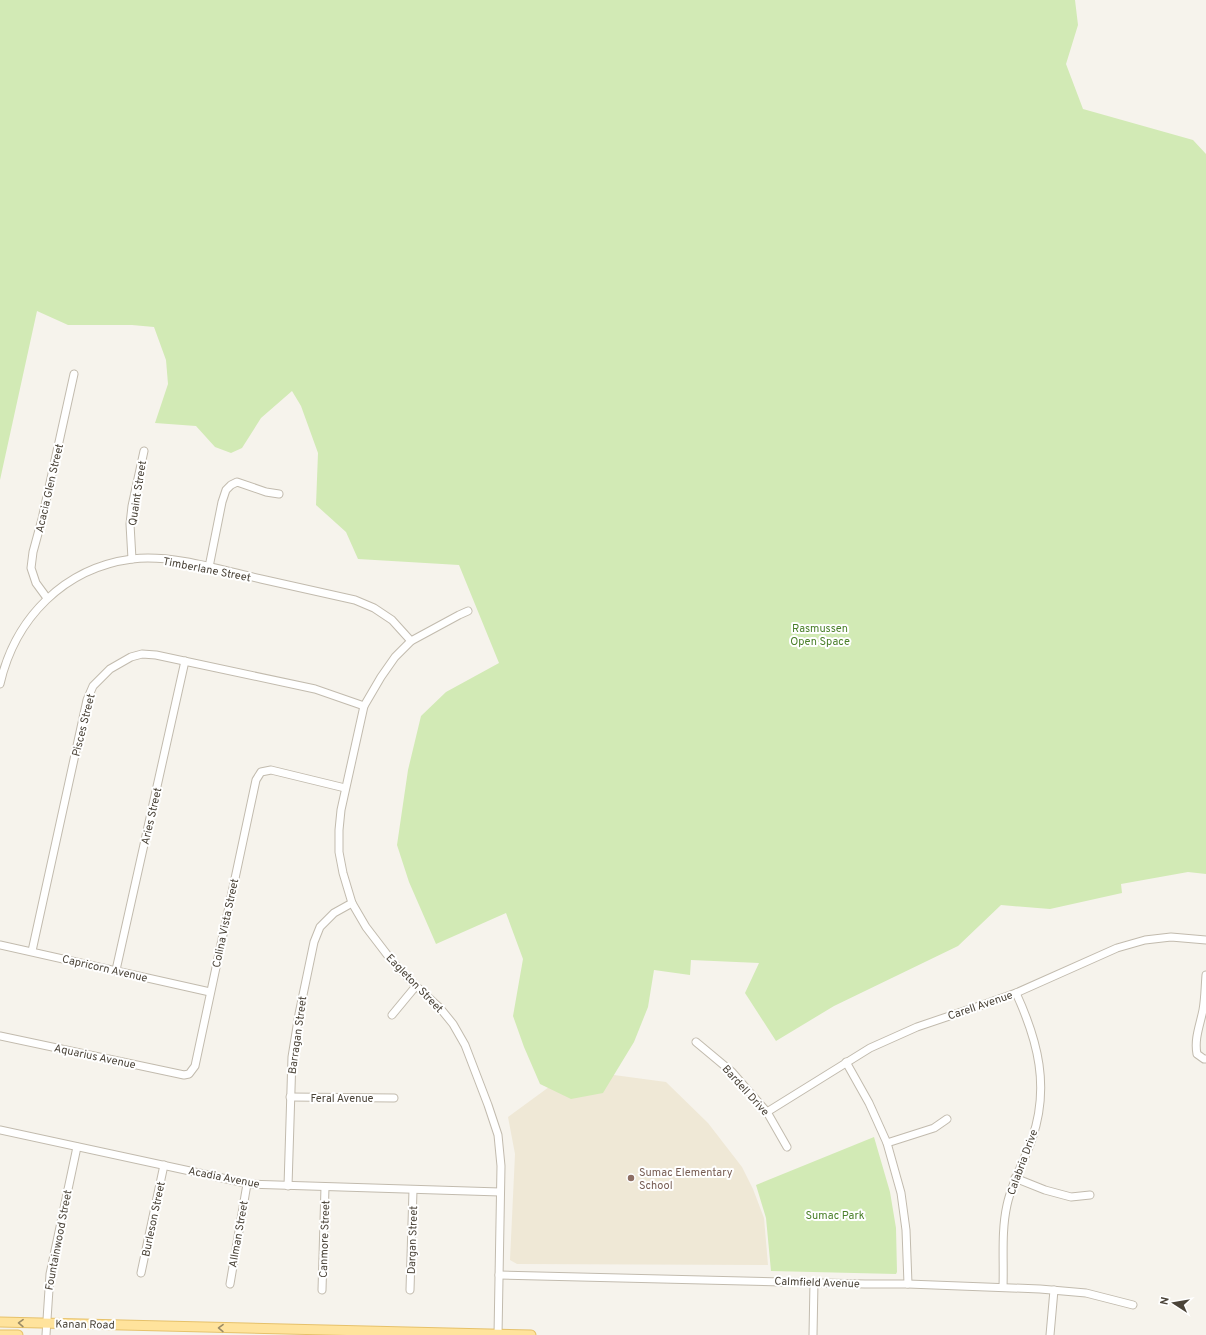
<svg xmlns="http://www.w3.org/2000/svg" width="1206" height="1335" viewBox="0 0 1206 1335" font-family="Overpass,sans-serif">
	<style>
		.education { fill: #efe8d6 }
		.green { fill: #d2eab5 }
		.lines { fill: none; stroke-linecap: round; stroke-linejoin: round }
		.minor-casing { stroke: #c2bbae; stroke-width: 9 }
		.major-casing { stroke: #e6c16a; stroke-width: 11 }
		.minor { stroke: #fff; stroke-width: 7 }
		.major { stroke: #ffe39c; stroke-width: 9 }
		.oneway { stroke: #9c8c66 }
		.education-dot { fill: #8d6e63; stroke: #fff; stroke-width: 1.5 }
		.labels { text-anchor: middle; stroke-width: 4; stroke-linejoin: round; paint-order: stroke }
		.street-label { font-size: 11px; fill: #4b4439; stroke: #fff }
		.park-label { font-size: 11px; fill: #4a7f2a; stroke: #fff }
		.education-label { font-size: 11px; fill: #785e54; stroke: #fff; text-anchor: start }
	</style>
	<rect width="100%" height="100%" fill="#f6f3ec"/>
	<path class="education" d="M562 1071 614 1075 666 1082 708 1123 742 1167 753 1189 764 1218 768 1265 517 1264 510 1260 515 1154 508 1117 549 1087Z"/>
	<g class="green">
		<path d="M0 0H1075L1078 25 1066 64 1083 109 1193 140 1206 154V874L1188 872 1121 884 1122 893 1050 909 1001 905 958 946 834 1006 776 1041 745 993 759 963 691 960 690 975 654 970 648 1007 634 1042 603 1093 571 1099 540 1084 524 1047 513 1016 523 959 506 913 436 944 409 882 397 845 408 770 421 716 446 692 499 663 459 565 358 559 346 532 316 505 318 453 301 406 292 391 261 418 242 448 231 453 215 447 196 426 155 423 168 384 166 360 154 327 132 325H68L37 311 0 480Z"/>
		<path d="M874 1137 890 1192 896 1228 897 1272 896 1274 771 1271 766 1218 756 1185Z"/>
	</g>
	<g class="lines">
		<g class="minor-casing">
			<g id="minor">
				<path d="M132 559 130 524 132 506 144 451"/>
				<path d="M209 567 222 502 226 490 231 485 237 482 266 492 279 494"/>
				<path d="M47 598 36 583 31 568 33 552 42 519 74 374"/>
				<path d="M468 611 459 615 411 641 395 657 381 677 364 706 341 810 339 830V852L343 873 352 903 366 927 392 961 416 986 440 1008 453 1024 465 1045 488 1105 498 1135 501 1166 498 1335"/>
				<path d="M0 684C15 618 64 568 132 559 172 554 222 570 261 579 292 586 324 593 355 600L374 608 392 620 411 641"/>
				<path d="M0 945 210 992"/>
				<path d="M32 951 87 700 93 686 110 669 131 657 142 654 156 655 315 689 364 706"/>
				<path d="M116 970 185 661"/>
				<path d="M1206 975C1205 987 1205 999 1203 1010 1200 1025 1194 1039 1197 1054L1204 1059H1206"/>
				<path d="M392 1015 416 986"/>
				<path d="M0 1036 184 1075 189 1074 195 1066 256 780 261 772 271 770 345 788"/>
				<path d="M696 1042 732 1072 767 1112 787 1147"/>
				<path d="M846 1062 869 1103 887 1143 901 1193 906 1230 908 1284"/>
				<path d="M290 1097 394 1098"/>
				<path d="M767 1112 870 1048 917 1027 985 1004 1016 993 1117 948 1145 940 1171 937 1206 940"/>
				<path d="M0 1130 250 1184 500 1192"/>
				<path d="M887 1143 934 1128 947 1119"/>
				<path d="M1015 1178 1045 1190 1071 1197 1090 1195"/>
				<path d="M288 1186 292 1057 299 1014 314 942 320 927 334 913 352 903"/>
				<path d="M141 1273 164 1165"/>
				<path d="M499 1275 865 1284H908L1040 1289 1086 1293 1133 1305"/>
				<path d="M230 1284 247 1184"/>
				<path d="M1003 1287C1004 1260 1001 1232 1007 1205 1012 1182 1024 1162 1032 1139 1050 1087 1038 1041 1016 993"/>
				<path d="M322 1290 325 1187"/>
				<path d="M410 1290 413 1190"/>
				<path d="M46 1335 50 1274 77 1147"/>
				<path d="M813 1335 814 1282"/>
				<path d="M1050 1335 1054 1290"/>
			</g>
		</g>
		<g class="major-casing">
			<g id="major">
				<path d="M0 1322 531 1335"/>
				<path d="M0 1335H18"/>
			</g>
		</g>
		<use href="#minor" class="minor"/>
		<use href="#major" class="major"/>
	</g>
	<defs><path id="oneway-chevron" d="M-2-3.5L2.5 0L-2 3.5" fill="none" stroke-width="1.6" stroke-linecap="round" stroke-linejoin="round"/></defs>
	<g class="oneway">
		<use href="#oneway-chevron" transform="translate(21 1323) rotate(-179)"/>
		<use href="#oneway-chevron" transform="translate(221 1328) rotate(-179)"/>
	</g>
	<circle class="education-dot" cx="631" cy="1178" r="4"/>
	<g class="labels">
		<g class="street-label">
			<text transform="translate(49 488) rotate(-77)" y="4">Acacia Glen Street</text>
			<text transform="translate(137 493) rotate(-81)" y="4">Quaint Street</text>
			<text transform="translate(207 569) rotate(11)" y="4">Timberlane Street</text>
			<text transform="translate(83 725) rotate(-76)" y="4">Pisces Street</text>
			<text transform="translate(151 816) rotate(-77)" y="4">Aries Street</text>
			<text transform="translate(225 923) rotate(-78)" y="4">Colina Vista Street</text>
			<text transform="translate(105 968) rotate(13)" y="4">Capricorn Avenue</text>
			<text transform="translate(415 983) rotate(46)" y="4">Eagleton Street</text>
			<text transform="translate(980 1005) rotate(-19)" y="4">Carell Avenue</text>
			<text transform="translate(297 1035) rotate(-82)" y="4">Barragan Street</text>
			<text transform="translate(95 1056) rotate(12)" y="4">Aquarius Avenue</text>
			<text transform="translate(746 1090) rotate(48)" y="4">Bardell Drive</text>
			<text x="342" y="1102">Feral Avenue</text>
			<text transform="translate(1022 1162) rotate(-70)" y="4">Calabria Drive</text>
			<text transform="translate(224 1177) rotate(11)" y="4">Acadia Avenue</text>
			<text transform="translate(153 1219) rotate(-78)" y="4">Burleson Street</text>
			<text transform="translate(238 1234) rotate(-80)" y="4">Allman Street</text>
			<text transform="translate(324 1239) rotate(-88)" y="4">Canmore Street</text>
			<text transform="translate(58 1240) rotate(-79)" y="4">Fountainwood Street</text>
			<text transform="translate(412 1240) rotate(-88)" y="4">Dargan Street</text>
			<text transform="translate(817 1282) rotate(2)" y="4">Calmfield Avenue</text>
			<text transform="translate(85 1324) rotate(1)" y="4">Kanan Road</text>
		</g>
		<g class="park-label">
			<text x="820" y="632">Rasmussen<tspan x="820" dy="13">Open Space</tspan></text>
			<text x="835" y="1219">Sumac Park</text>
		</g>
		<g class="education-label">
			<text x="639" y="1176">Sumac Elementary<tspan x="639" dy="13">School</tspan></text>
		</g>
	</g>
	<g transform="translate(1174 1303) rotate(282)" stroke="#ffffff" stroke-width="3" paint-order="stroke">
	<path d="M0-3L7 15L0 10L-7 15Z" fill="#4b4439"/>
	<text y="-6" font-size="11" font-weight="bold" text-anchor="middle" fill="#4b4439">N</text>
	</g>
</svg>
